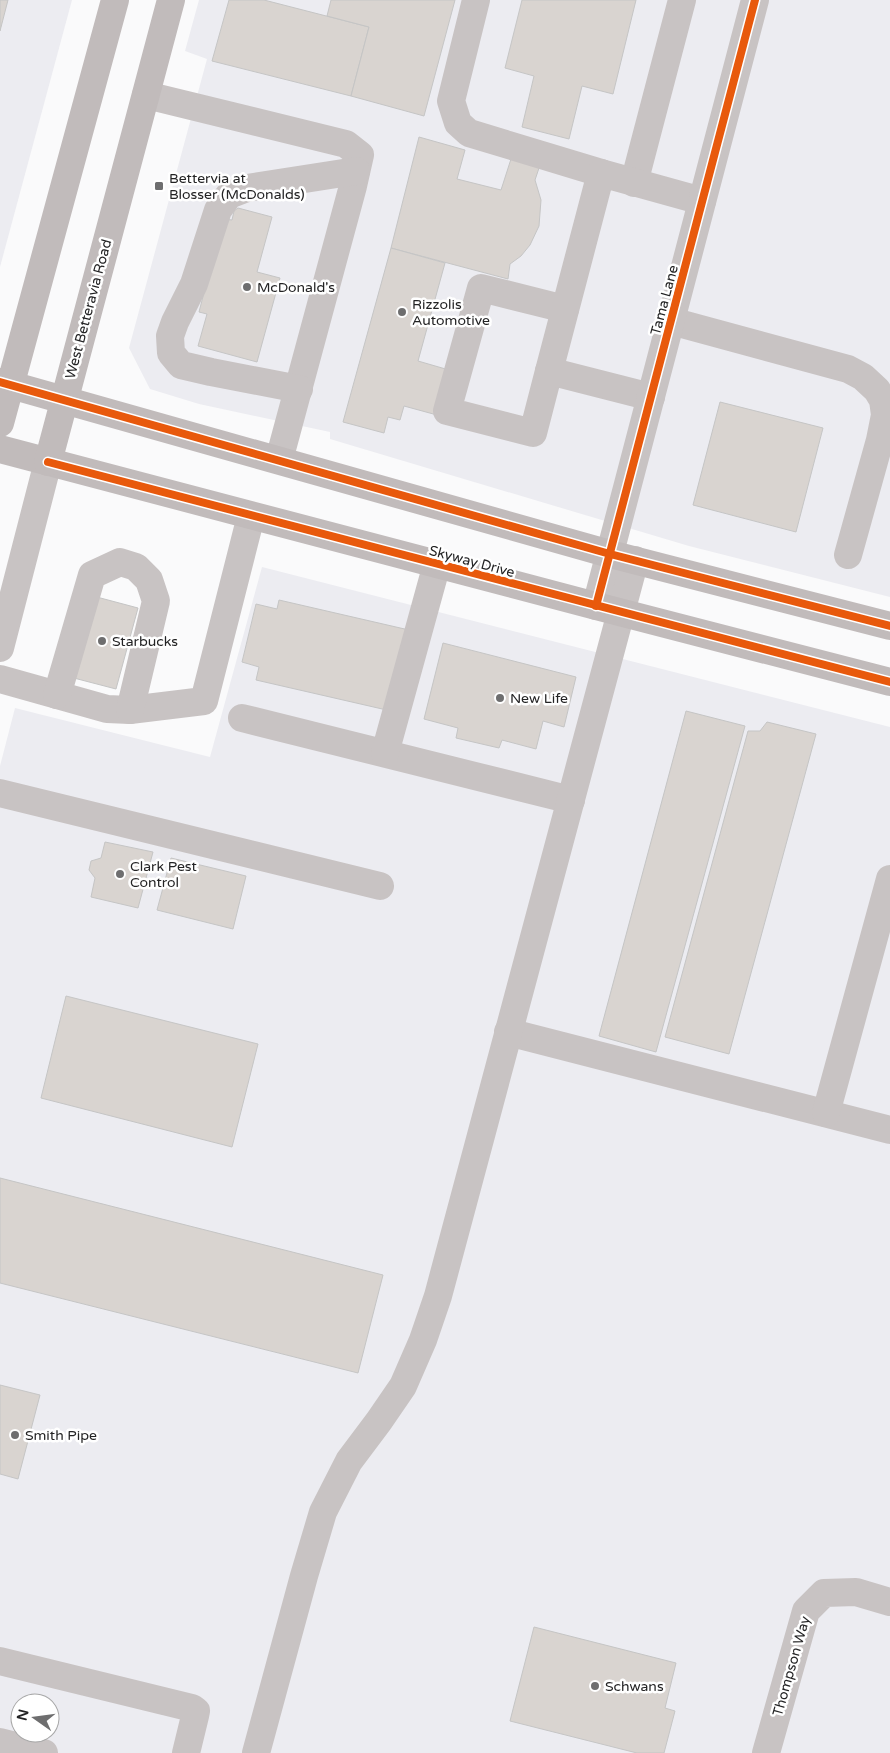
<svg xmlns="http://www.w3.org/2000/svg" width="890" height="1753" viewBox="0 0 890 1753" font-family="'Varela Round',sans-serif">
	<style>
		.built { fill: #ececf1; fill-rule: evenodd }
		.building { fill: #d9d4d0; stroke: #c5c5c5 }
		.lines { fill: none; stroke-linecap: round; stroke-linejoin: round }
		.minor { stroke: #c8c3c3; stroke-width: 28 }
		.major { stroke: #c1bbbb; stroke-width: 28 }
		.cycleway-casing { stroke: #fff; stroke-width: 11 }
		.cycleway { stroke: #e8590c; stroke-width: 8 }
		.poi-dot { fill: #6e6e6f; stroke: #fff; stroke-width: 2 }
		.labels { text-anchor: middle; stroke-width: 5; stroke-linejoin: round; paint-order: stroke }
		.poi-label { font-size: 14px; fill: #232324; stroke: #fff; text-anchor: start }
		.street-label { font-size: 14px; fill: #232324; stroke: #fff }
	</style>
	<rect width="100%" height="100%" fill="#fafafb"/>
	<g class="built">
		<path d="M0 0H72L0 267Z"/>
		<path d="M199 0H890V597L689 546 330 439V432L199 404 150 389 129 348 207 59 185 51Z"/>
		<path d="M262 567 890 727V1753H0V766L15 708 210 757ZM20 1703H50V1733H20Z"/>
	</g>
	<g class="building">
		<path d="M0 0H8L0 31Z"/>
		<path d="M229 0H264L369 27 351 96 212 61Z"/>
		<path d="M331 0H455L424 116 351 96 369 27 327 16Z"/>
		<path d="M522 0H636L613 94 582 86 569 139 522 127 534 76 505 68Z"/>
		<path d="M419 137 465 150 457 179 501 190 511 159 540 165 535 180 541 200 539 226 530 245 521 256 510 264 508 279 391 248Z"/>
		<path d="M238 208 272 217 257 272 280 278 257 362 198 346 207 314 199 312 223 219 232 220 234 211Z"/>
		<path d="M391 248 445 263 418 361 449 370 437 415 404 406 400 420 388 417 384 433 343 422Z"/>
		<path d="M720 402 823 428 796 532 693 505Z"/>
		<path d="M93 596 138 608 116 689 70 677Z"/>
		<path d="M279 600 409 630 391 711 256 680 259 667 242 662 256 604 277 609Z"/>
		<path d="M443 643 576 677 564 727 543 721 536 749 502 740 499 748 456 738 458 728 424 719Z"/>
		<path d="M686 711 745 726 656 1052 599 1036Z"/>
		<path d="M767 722 816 734 729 1054 665 1037 748 731H760Z"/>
		<path d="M105 842 153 852 138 908 91 897 95 878 89 870 91 861 101 858Z"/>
		<path d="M171 858 246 876 233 929 157 910Z"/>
		<path d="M66 996 258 1044 232 1147 41 1098Z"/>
		<path d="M0 1178 383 1275 358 1373 0 1283Z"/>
		<path d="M0 1385 40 1395 18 1479 0 1474Z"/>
		<path d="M534 1627 676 1663 665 1708 675 1711 664 1753H637L510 1721Z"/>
	</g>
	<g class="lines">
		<g class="minor">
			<path d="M476 0 451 101 458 123 469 133 601 173"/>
			<path d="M146 95 346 144 360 155 353 186 279 460"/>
			<path d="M634 183 682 0"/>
			<path d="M671 321 848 369 863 377 877 390 883 400 885 415 880 440 848 555"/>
			<path d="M549 371 533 433 447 411 481 288 565 309"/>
			<path d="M299 389 211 372 181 365 171 353 170 336 175 322 194 284 218 210 229 195 247 188 356 171"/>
			<path d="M651 397 549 371 601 173 702 201"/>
			<path d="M596 606 755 0"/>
			<path d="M0 648 48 462"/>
			<path d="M0 679 107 709 130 710 204 701 251 516"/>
			<path d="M57 695 92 575 120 562 136 567 149 580 156 601 130 710"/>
			<path d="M242 718 571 800"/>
			<path d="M385 753 437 564"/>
			<path d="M0 793 380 886"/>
			<path d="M508 1032 890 1130"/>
			<path d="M826 1113 890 879"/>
			<path d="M0 1661 192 1708 196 1711 195 1716 186 1753"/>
			<path d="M0 1742 44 1753"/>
			<path d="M256 1753 304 1576 323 1512 349 1461 379 1421 403 1386 423 1340 438 1296 635 560"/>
			<path d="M766 1753 806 1611 824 1593 856 1592 890 1602"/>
		</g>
		<g class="major">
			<path d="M0 382 610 554 890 626"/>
			<path d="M0 423 115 0"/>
			<path d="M0 449 596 606 890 682"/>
			<path d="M48 462 171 0"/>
		</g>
		<g class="cycleway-casing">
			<g id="cycleway">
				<path d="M0 382 610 554 890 626"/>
				<path d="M48 462 890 682"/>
				<path d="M596 606 755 0"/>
			</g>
		</g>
		<use href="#cycleway" class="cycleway"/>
	</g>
	<g class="poi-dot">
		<rect x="154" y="181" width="10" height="10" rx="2.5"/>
		<circle cx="247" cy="287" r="5"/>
		<circle cx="402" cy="312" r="5"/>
		<circle cx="102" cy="641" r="5"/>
		<circle cx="500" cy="698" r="5"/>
		<circle cx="120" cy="874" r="5"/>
		<circle cx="15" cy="1435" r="5"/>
		<circle cx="595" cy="1686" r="5"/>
	</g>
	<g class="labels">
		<g class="poi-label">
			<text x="169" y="183">Bettervia at<tspan x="169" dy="16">Blosser (McDonalds)</tspan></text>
			<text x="257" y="292">McDonald's</text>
			<text x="412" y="309">Rizzolis<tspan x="412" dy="16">Automotive</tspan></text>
			<text x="112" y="646">Starbucks</text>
			<text x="510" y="703">New Life</text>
			<text x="130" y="871">Clark Pest<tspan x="130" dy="16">Control</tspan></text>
			<text x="25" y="1440">Smith Pipe</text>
			<text x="605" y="1691">Schwans</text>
		</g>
		<g class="street-label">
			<text transform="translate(664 300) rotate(-75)" y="5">Tama Lane</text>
			<text transform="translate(88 309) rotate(-75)" y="5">West Betteravia Road</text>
			<text transform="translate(472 561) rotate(15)" y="5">Skyway Drive</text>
			<text transform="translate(791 1666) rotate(-74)" y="5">Thompson Way</text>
		</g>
	</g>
	<g transform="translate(35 1718) rotate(284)"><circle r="24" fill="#ffffff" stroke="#a7a7a7"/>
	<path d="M0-4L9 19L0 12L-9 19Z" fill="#6e6e6f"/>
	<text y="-8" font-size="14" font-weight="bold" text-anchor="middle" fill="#232324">N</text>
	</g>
</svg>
